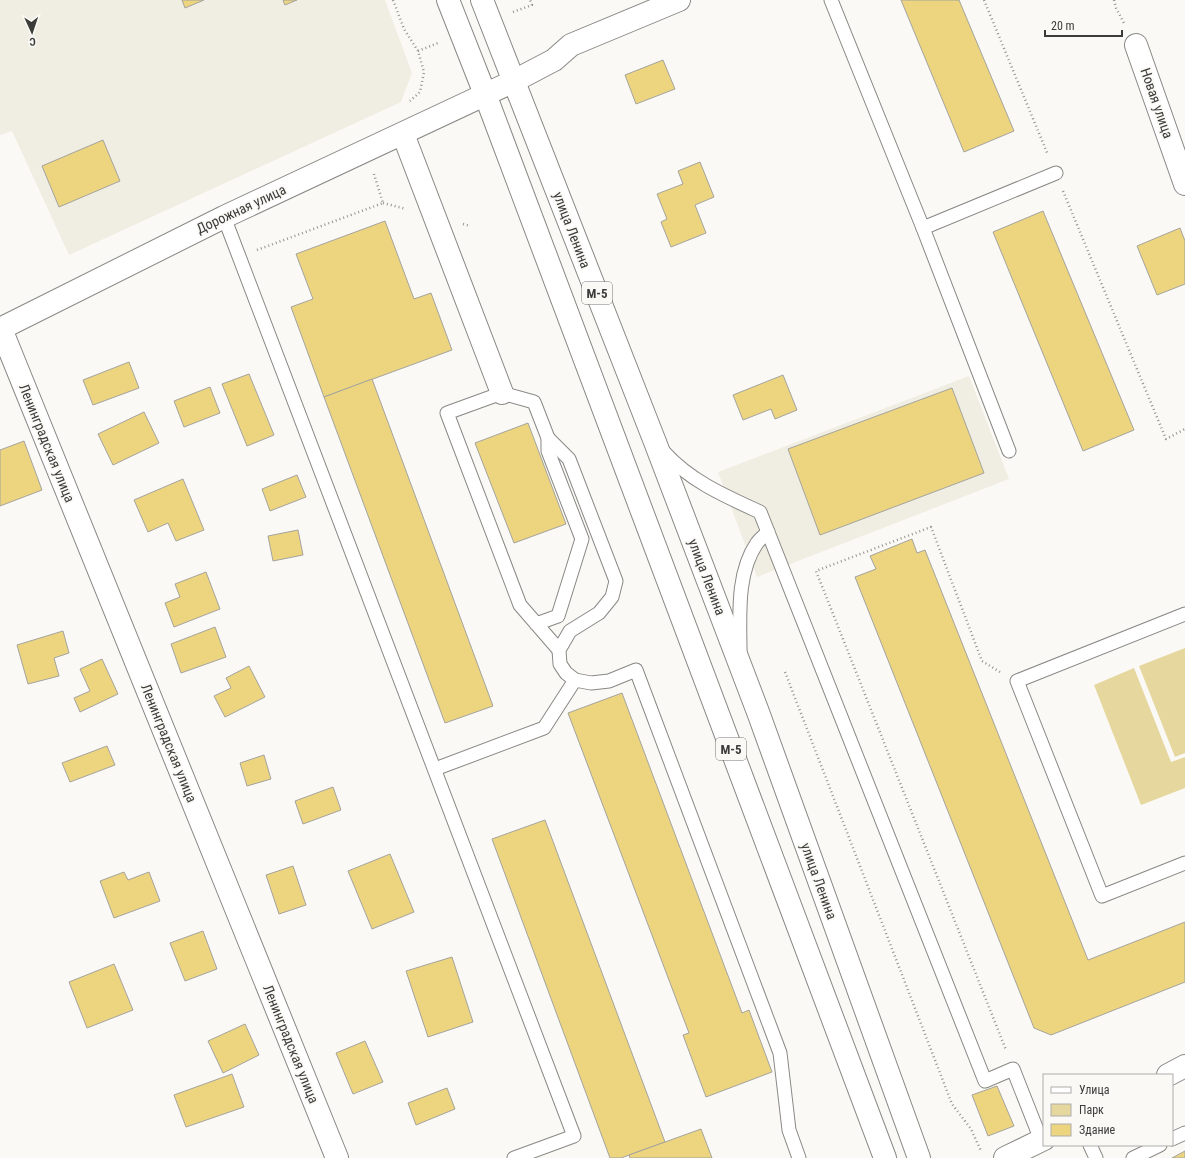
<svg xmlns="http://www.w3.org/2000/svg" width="1185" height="1158" viewBox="0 0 1185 1158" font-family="'Roboto Condensed',sans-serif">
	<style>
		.built { fill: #f0ede2 }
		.green { fill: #e6d79f }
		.building { fill: #ecd57e; stroke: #a4a39f }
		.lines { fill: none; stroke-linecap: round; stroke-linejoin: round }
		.lane-casing { stroke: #898885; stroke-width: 15 }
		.street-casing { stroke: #898885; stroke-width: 24 }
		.primary-casing { stroke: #898885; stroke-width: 24 }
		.path { stroke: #949491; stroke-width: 2.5; stroke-dasharray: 1 3; stroke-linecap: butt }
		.lane { stroke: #fff; stroke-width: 13 }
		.street { stroke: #fff; stroke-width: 22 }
		.primary { stroke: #fff; stroke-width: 22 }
		.labels { text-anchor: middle; stroke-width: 3.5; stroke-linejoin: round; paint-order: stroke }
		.shield { fill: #faf9f5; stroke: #747471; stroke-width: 1 }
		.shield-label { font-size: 13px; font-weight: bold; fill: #3b3b39 }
		.street-label { font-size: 14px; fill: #3b3b39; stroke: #faf9f5 }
	</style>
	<rect width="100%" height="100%" fill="#faf9f5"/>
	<g class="built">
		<path d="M0 0H385L412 73 401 102 69 255 12 131 0 135Z"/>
		<path d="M969 376 1009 479 757 577 718 472Z"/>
	</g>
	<g class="green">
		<path d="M1185 648V753L1175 757 1139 666Z"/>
		<path d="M1134 668 1171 762 1185 757V788L1141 805 1094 685Z"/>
	</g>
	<g class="building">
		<path d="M182 0H204L185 8Z"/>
		<path d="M283 0H297L285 5Z"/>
		<path d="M901 0H959L1014 131 964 152Z"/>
		<path d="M663 60 675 89 636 104 625 75Z"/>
		<path d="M103 140 120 181 59 207 42 166Z"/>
		<path d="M700 162 714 197 695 205 706 233 671 247 661 222 667 219 657 194 683 184 678 171Z"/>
		<path d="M1043 211 1134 430 1083 451 993 232Z"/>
		<path d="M385 221 414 299 431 293 452 350 324 397 291 307 313 299 296 254Z"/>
		<path d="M1180 228 1185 241V284L1157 295 1137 246Z"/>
		<path d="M129 362 139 388 93 405 83 380Z"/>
		<path d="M249 374 274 435 247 446 222 384Z"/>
		<path d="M783 375 797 410 775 419 771 409 743 420 733 395Z"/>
		<path d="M372 379 493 706 445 723 324 397Z"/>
		<path d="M210 387 220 413 184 427 174 401Z"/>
		<path d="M952 388 984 473 820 535 788 449Z"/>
		<path d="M144 412 159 443 113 465 98 434Z"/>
		<path d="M528 423 566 524 514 543 475 443Z"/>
		<path d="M24 441 42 490 0 506V450Z"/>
		<path d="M297 475 306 497 270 511 262 489Z"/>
		<path d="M183 479 204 530 176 541 168 523 148 532 134 500Z"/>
		<path d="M298 530 303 555 273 561 268 536Z"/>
		<path d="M912 539 917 553 925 550 1088 960 1185 922V982L1051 1035 1034 1028 855 577 876 569 870 556Z"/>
		<path d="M206 572 220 609 174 627 165 603 180 597 175 584Z"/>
		<path d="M215 627 226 657 181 673 171 644Z"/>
		<path d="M63 631 69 653 54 658 59 676 28 684 17 645Z"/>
		<path d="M102 659 118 694 80 712 74 698 90 691 80 669Z"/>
		<path d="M249 666 265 697 225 717 214 696 231 688 226 678Z"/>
		<path d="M622 693 742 1013 749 1010 772 1072 706 1097 683 1035 689 1033 568 713Z"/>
		<path d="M107 746 115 765 70 782 62 763Z"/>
		<path d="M264 755 271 779 247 786 240 763Z"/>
		<path d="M333 787 341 810 303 824 295 801Z"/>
		<path d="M545 820 665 1142 621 1158H610L492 839Z"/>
		<path d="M390 854 414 912 372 929 348 871Z"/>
		<path d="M293 866 306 905 279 914 266 875Z"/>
		<path d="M124 872 128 880 149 872 160 901 114 918 100 881Z"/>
		<path d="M203 931 217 969 185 981 170 943Z"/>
		<path d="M452 957 473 1022 428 1037 406 971Z"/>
		<path d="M114 964 133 1010 87 1028 69 982Z"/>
		<path d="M245 1024 259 1055 223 1073 208 1041Z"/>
		<path d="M365 1041 383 1082 353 1094 336 1053Z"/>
		<path d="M232 1074 244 1107 186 1127 174 1095Z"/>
		<path d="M997 1086 1014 1126 988 1136 972 1095Z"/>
		<path d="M447 1088 455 1109 416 1125 408 1103Z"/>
		<path d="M701 1129 712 1158H630L629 1155Z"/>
		<path d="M1185 1151V1158H1172Z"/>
	</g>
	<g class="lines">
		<g class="lane-casing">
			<g id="lane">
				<path d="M831 0 923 228 1009 451"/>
				<path d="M224 217 574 1136 514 1158"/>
				<path d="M923 228 1056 173"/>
				<path d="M548 438 569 459 616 581 612 597 599 613 570 631 559 650 560 664 566 673 575 680 591 683 609 681 636 670 780 1053 789 1130 799 1158"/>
				<path d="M664 452C690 481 725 496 760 512L985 1081 1013 1069 1041 1140"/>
				<path d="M1185 614 1017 681 1102 896 1185 863"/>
				<path d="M536 624 558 616 582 539 548 451V438L534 402 502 393 447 413 520 605 559 650"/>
				<path d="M740 651C740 617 736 573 757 543 760 539 764 536 768 532"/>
				<path d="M435 769 544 728 575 680"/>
				<path d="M1172 1139 1185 1133"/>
				<path d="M1090 1145 1096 1158"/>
				<path d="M1133 1158 1160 1145"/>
			</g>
		</g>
		<g class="street-casing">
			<g id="street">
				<path d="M1136 45 1185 184"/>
				<path d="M403 134 502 393"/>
				<path d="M0 329 224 217 514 81 554 60 571 45 679 0"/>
				<path d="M1 329 337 1158"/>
				<path d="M1168 1075 1185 1066"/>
				<path d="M1005 1158 1044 1139"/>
			</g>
		</g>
		<g class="primary-casing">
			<g id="primary">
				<path d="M448 0 485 94 885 1158"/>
				<path d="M482 0 655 442 758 712 919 1158"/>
			</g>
		</g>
		<g class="path">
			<path d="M393 0 404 29 418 51 424 72 420 92 410 101"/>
			<path d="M984 0 1048 155"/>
			<path d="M1114 0 1116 8 1125 25"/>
			<path d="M513 12 532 5 530 0"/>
			<path d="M418 51 438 43"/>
			<path d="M1063 191 1166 439 1185 429"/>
			<path d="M383 203 406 209"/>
			<path d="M463 224 470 226"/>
			<path d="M257 250 383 203 374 174"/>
			<path d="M785 672 952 1104 971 1129 981 1151"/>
			<path d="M1000 672 982 661 931 527 816 571 1006 1050"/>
		</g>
		<use href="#lane" class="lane"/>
		<use href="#street" class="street"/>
		<use href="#primary" class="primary"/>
	</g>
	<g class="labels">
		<g class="shield">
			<rect x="582" y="282" width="30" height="22" rx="3"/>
			<rect x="716" y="738" width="30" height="22" rx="3"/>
		</g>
		<g class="shield-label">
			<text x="597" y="298">М-5</text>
			<text x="731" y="754">М-5</text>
		</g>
		<g class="street-label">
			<text transform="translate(1157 103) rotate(71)" y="5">Новая улица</text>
			<text transform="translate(241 209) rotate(-25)" y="5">Дорожная улица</text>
			<text transform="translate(572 230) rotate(69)" y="5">улица Ленина</text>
			<text transform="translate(47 443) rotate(68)" y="5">Ленинградская улица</text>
			<text transform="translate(707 577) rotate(69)" y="5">улица Ленина</text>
			<text transform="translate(169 743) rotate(68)" y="5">Ленинградская улица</text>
			<text transform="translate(819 881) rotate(70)" y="5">улица Ленина</text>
			<text transform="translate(291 1044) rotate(68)" y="5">Ленинградская улица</text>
		</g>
	</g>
	<rect x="1043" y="1074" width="130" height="72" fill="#faf9f5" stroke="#aeadaa"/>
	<rect x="1051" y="1087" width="20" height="6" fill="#ffffff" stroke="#aeadaa"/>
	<text x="1079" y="1094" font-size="12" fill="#3b3b39">Улица</text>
	<rect x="1051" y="1104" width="20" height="12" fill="#e6d79f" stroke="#aeadaa"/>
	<text x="1079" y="1114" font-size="12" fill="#3b3b39">Парк</text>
	<rect x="1051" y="1124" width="20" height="12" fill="#ecd57e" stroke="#aeadaa"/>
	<text x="1079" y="1134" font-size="12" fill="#3b3b39">Здание</text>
	<g transform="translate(32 32) rotate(177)" stroke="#faf9f5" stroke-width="3" paint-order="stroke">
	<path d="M0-3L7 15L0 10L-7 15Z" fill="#3b3b39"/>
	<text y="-6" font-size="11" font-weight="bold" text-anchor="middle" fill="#3b3b39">С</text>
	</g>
	<path d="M1045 30v6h77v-6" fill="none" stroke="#3b3b39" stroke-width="2"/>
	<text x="1051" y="30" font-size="12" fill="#3b3b39" stroke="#faf9f5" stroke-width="3" paint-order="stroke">20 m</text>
</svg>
